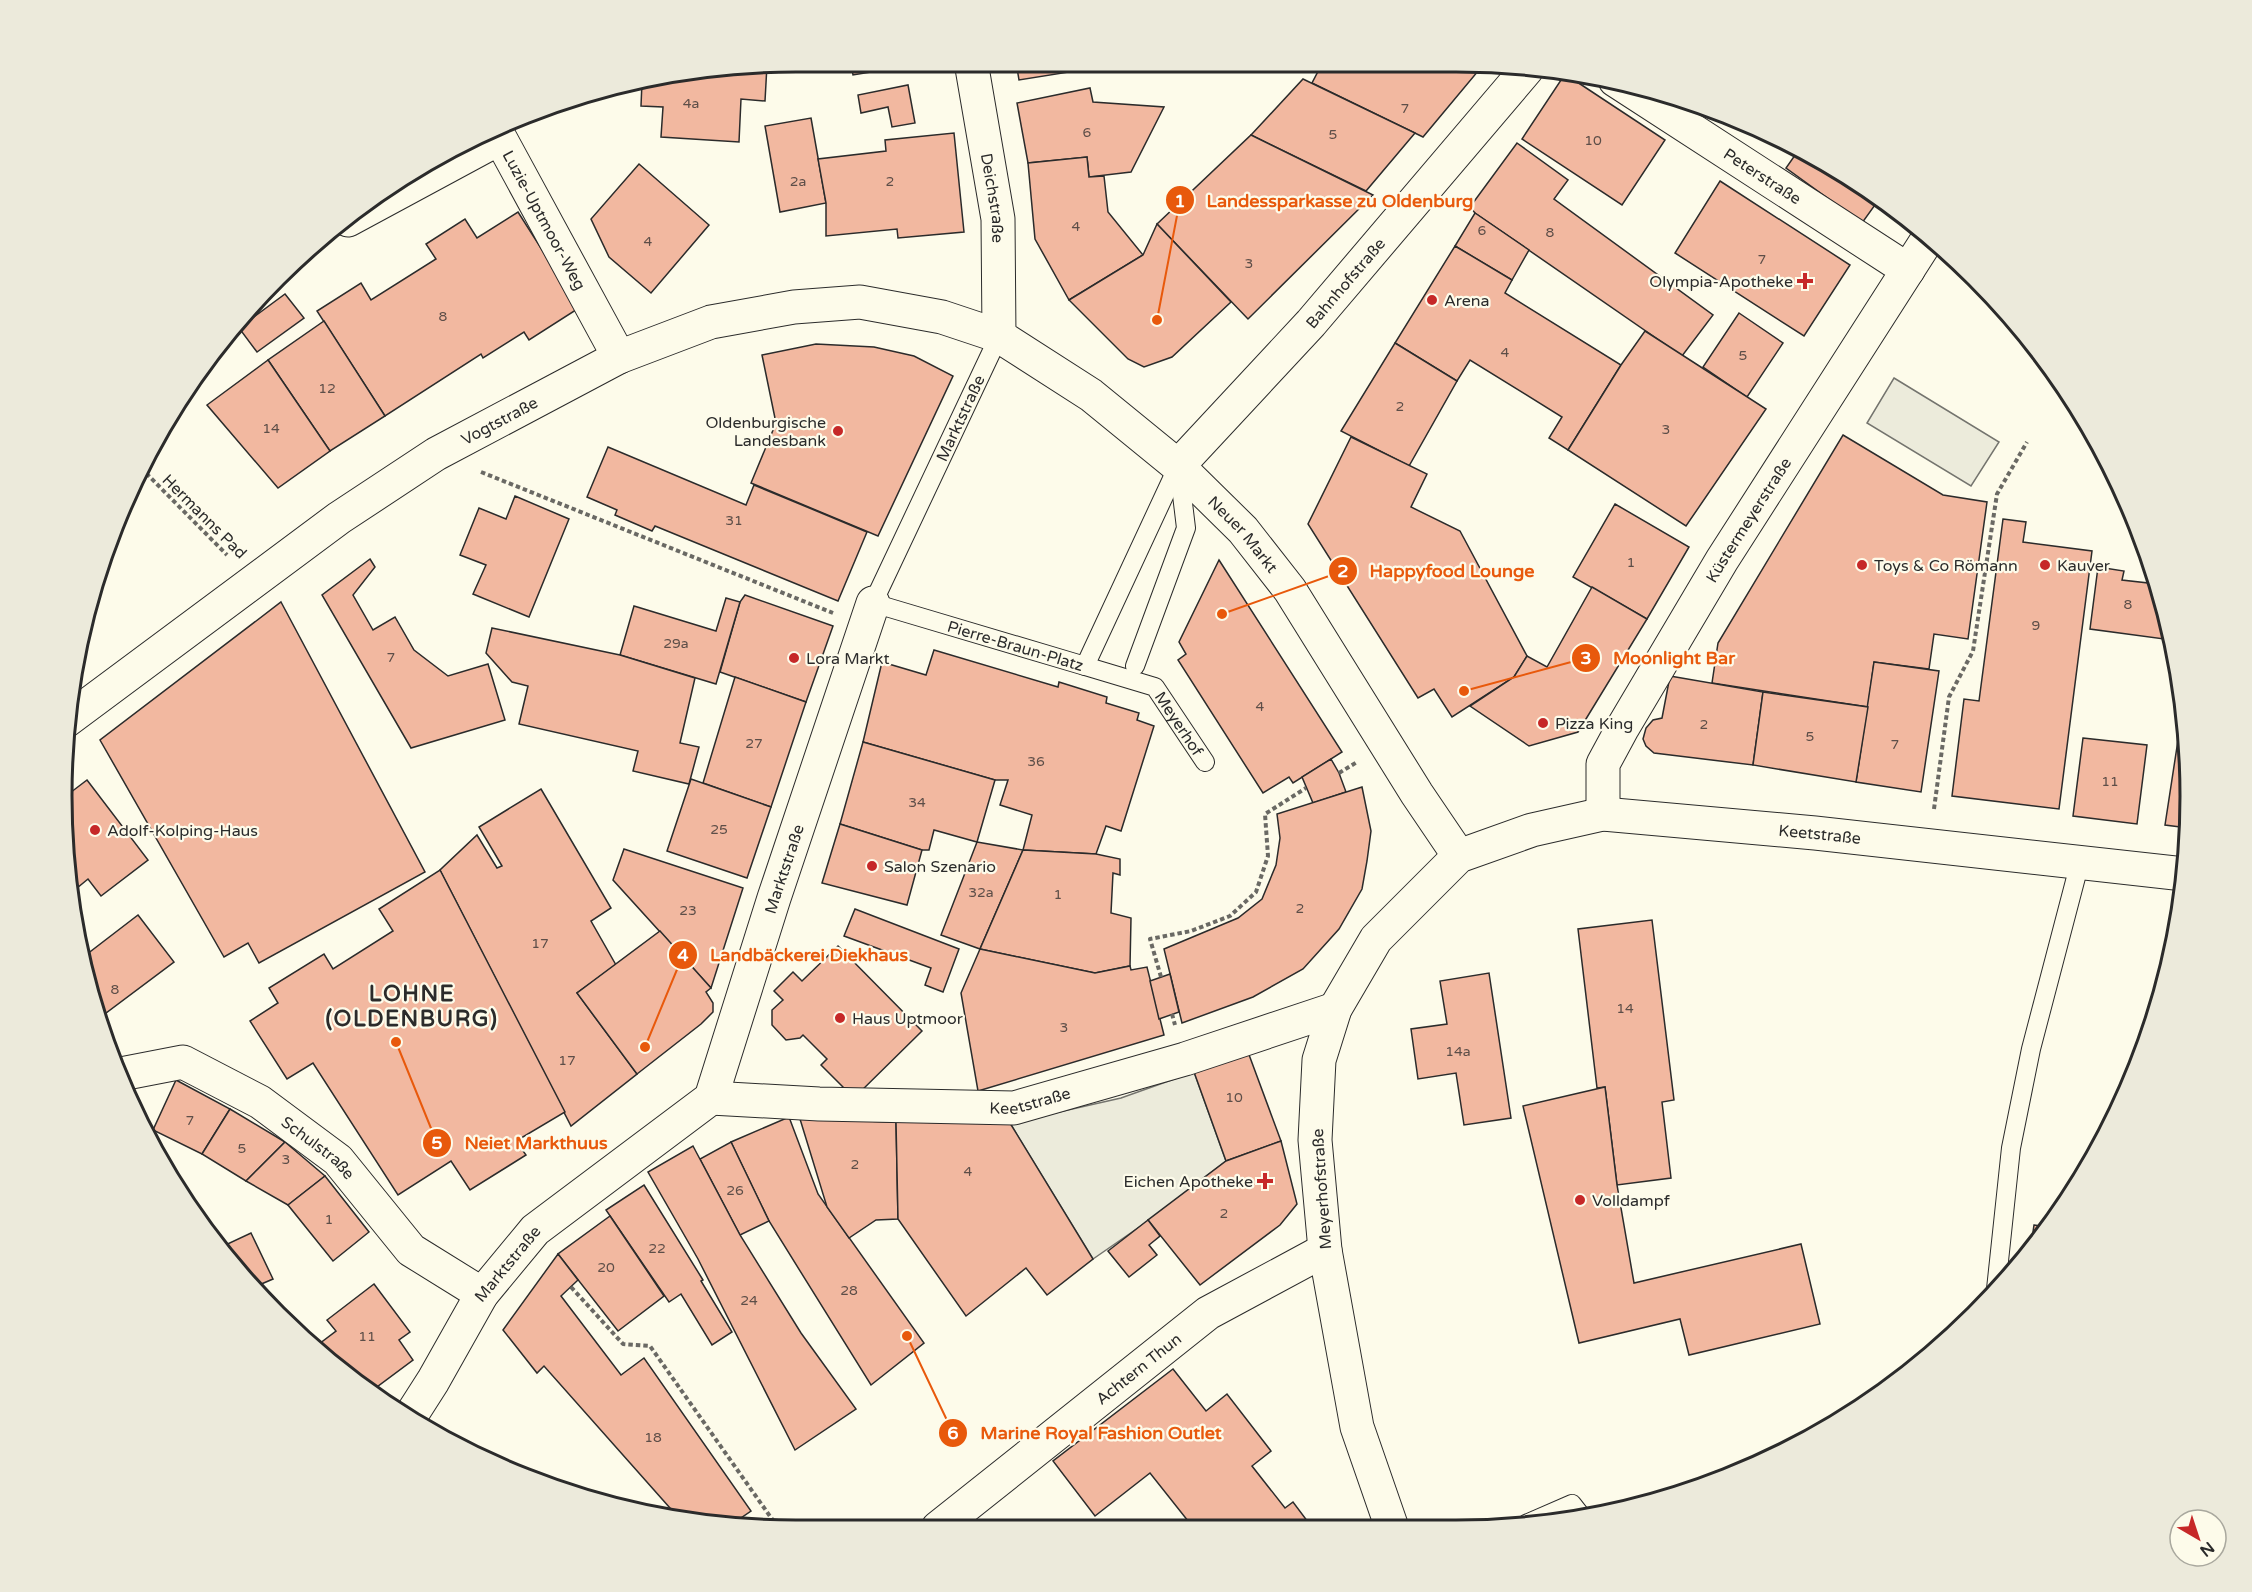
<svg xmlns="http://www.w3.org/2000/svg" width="2252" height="1592" viewBox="0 0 2252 1592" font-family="'Varela Round',sans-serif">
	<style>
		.green { fill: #ecebdb; stroke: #74746e; stroke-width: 1.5 }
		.building { fill: #f2b8a0; stroke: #2b2b2b; stroke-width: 1.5 }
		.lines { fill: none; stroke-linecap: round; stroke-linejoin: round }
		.lane-casing { stroke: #2b2b2b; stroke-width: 20 }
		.street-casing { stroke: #2b2b2b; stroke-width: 35 }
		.secondary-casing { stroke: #2b2b2b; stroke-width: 35 }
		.path { stroke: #6a6964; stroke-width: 4; stroke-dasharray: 4.5 3; stroke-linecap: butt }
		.lane { stroke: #fdfbea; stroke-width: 18 }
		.street { stroke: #fdfbea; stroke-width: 33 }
		.secondary { stroke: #fdfbea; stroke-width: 33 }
		.poi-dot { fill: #c62828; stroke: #fdfbea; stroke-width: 2 }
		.labels { text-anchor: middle; stroke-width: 4.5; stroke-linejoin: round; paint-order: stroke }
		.number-label { font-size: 14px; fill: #5d4e48 }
		.street-label { font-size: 16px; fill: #2b2b2b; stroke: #fdfbea }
		.poi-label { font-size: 16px; fill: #2b2b2b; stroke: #fdfbea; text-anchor: start }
		.district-label { font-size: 22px; font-weight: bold; letter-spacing: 1.5px; fill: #2b2b2b; stroke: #fdfbea }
		.rim { fill: none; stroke: #2b2b2b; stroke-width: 3 }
		.leader { fill: none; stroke: #e8590c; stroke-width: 2 }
		.callout-dot { fill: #e8590c; stroke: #fdfbea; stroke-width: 2 }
		.mark-label { font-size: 18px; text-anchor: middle; font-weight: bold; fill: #fff }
		.callout-label { font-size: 18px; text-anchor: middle; font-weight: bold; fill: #e8590c; stroke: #fdfbea; stroke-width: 4.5; stroke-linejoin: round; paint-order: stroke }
	</style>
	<rect width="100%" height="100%" fill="#fdfbea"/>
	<g class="green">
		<path d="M1894 378 1999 442 1971 486 1867 423Z"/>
		<path d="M1194 1072 1226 1161 1148 1221 1093 1259 1010 1123 1121 1098Z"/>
	</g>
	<g class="building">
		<path d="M810 62H920L921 64 853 75 851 64 811 70Z"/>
		<path d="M1016 62H1086L1088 69 1019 80Z"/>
		<path d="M1323 62H1456L1484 64 1423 137 1312 83Z"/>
		<path d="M767 65 765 101 741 99 739 142 661 137 663 107 641 106 642 82Z"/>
		<path d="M1565 74 1665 140 1622 205 1522 139Z"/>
		<path d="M1303 79 1415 133 1366 191 1251 135Z"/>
		<path d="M908 85 915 123 892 127 888 107 861 113 858 95Z"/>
		<path d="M1090 88 1093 102 1164 107 1131 172 1089 177 1087 157 1028 163 1017 103Z"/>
		<path d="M1701 107 1733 116 1728 124Z"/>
		<path d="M811 118 826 203 780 212 765 126Z"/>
		<path d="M954 133 964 232 898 238 897 229 826 236V203L818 159 886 151 885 140Z"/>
		<path d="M1251 135 1373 195 1248 319 1157 224Z"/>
		<path d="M1517 143 1568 180 1554 199 1713 315 1682 356 1475 213 1470 207Z"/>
		<path d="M1800 148 1823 160 1880 198 1862 223 1786 168Z"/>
		<path d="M1087 157 1089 177 1104 176 1108 212 1143 255 1069 300 1035 239 1028 163Z"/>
		<path d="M639 164 709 225 651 293 609 257 591 219Z"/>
		<path d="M1720 181 1850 265 1804 336 1675 253Z"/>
		<path d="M518 212 579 308 529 340 524 332 483 358 481 354 385 416 317 311 361 283 371 300 436 259 426 244 465 219 477 238Z"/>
		<path d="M1475 213 1529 250 1512 280 1455 246Z"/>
		<path d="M1157 224 1231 302 1172 357 1144 367 1128 359 1069 300 1143 255Z"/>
		<path d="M1455 246 1512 280 1505 293 1621 365 1568 450 1549 438 1562 417 1470 360 1457 381 1395 343Z"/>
		<path d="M285 294 304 318 257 352 239 328Z"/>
		<path d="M1739 313 1783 343 1747 397 1703 367Z"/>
		<path d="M324 321 385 416 330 451 268 360Z"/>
		<path d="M1645 331 1766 409 1686 526 1568 450 1621 365Z"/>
		<path d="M1395 343 1457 381 1409 466 1341 431Z"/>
		<path d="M816 344 874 347 914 356 953 376 878 536 751 483 776 423 762 355Z"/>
		<path d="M268 360 330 451 278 488 207 405Z"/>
		<path d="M1843 435 1943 495 1987 502 1968 639 1934 634 1929 669 1874 662 1868 707 1712 683 1718 643Z"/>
		<path d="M1351 437 1427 474 1411 507 1460 531 1527 656 1514 677 1452 717 1434 689 1418 698 1308 524Z"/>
		<path d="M608 447 746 505 754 485 867 532 838 601 655 526 652 531 615 515 617 510 587 497Z"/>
		<path d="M515 496 569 519 529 617 473 594 486 565 460 555 479 508 506 519Z"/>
		<path d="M1615 504 1689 547 1647 619 1573 577Z"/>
		<path d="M2003 519 2026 522 2023 542 2092 551 2059 809 1952 796 1964 699 1979 701Z"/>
		<path d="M370 559 375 567 353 595 373 630 395 617 414 650 448 676 488 664 505 720 411 748 322 595Z"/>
		<path d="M1219 560 1342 752 1293 783 1289 777 1263 793 1178 660 1186 654 1179 642Z"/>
		<path d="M2098 567 2124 571 2122 580 2157 584 2166 623 2164 639 2090 629Z"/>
		<path d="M1592 587 1647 619 1578 732 1529 746 1470 706 1514 677 1527 656 1547 667Z"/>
		<path d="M745 595 833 626 806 702 720 672 740 602Z"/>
		<path d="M726 598 740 602 716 684 620 655 634 606 716 631Z"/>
		<path d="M281 602 425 872 259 963 248 943 224 957 100 740Z"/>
		<path d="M492 628 620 655 695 678 680 743 699 747 689 784 633 771 638 751 519 724 528 686 512 682 486 653Z"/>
		<path d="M934 650 1058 687 1059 682 1107 697 1106 703 1139 713 1137 720 1154 726 1121 831 1106 826 1096 854 1023 850 1032 815 1000 805 1008 780H995L863 742 882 662 926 675Z"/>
		<path d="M1874 662 1939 671 1921 792 1856 782Z"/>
		<path d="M1670 676 1763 692 1753 765 1654 753 1646 746 1643 739 1646 728 1653 720 1662 718Z"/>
		<path d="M735 677 806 702 771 807 703 783Z"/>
		<path d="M1763 692 1868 707 1856 782 1753 765Z"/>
		<path d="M2184 701 2188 828 2165 825Z"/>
		<path d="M2083 738 2147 745 2137 824 2073 816Z"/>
		<path d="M863 742 995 780 977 842 934 830 929 850H922L840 824Z"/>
		<path d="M1331 759 1339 773 1346 792 1313 803 1302 777Z"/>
		<path d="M691 779 771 807 747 878 667 851Z"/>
		<path d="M87 780 148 860 101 896 88 879 71 893 62 799Z"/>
		<path d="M1362 787 1371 831 1367 861 1362 889 1339 929 1303 969 1253 997 1182 1023 1164 949 1238 918 1262 899 1276 865 1280 838 1277 814Z"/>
		<path d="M541 789 611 908 591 921 616 965 577 993 637 1074 571 1126 440 870 477 835 497 868 502 866 479 827Z"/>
		<path d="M840 824 922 850 907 905 822 883Z"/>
		<path d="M977 842 1023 850 980 949 941 935Z"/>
		<path d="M624 849 743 888 711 988 613 880Z"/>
		<path d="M1023 850 1096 854 1120 859V875L1113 873 1111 913 1131 918 1130 966 1095 973 980 949Z"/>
		<path d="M440 870 565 1112 516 1141 526 1155 470 1190 451 1161 398 1195 313 1063 287 1079 250 1021 278 1003 269 988 324 954 333 969 393 931 379 909Z"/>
		<path d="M855 909 959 949 943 992 925 985 931 968 844 936Z"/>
		<path d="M138 915 174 962 102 1016 82 958Z"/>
		<path d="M1652 920 1674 1100 1662 1102 1671 1178 1617 1185 1605 1087 1597 1088 1578 929Z"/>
		<path d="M660 931 711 988 706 992 713 1003V1012L701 1024 637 1074 577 993Z"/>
		<path d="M838 946 922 1031 854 1098 821 1065 827 1059 803 1035 800 1038 786 1040 772 1025V1010L783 1000 774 991 793 972 802 981Z"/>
		<path d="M980 949 1095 973 1130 966 1131 970 1147 967 1164 1035 978 1091 961 993Z"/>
		<path d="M1489 973 1511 1118 1464 1125 1456 1073 1418 1079 1411 1029 1447 1024 1440 981Z"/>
		<path d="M1170 974 1179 1012 1159 1019 1150 981Z"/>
		<path d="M1248 1052 1281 1141 1226 1161 1194 1072Z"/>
		<path d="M176 1080 230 1109 202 1154 153 1130Z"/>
		<path d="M1605 1087 1617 1185 1634 1283 1801 1244 1820 1324 1689 1355 1680 1319 1579 1343 1523 1106Z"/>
		<path d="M230 1109 285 1142 246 1181 202 1154Z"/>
		<path d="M789 1117 818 1194 924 1343 871 1385 769 1221 731 1142Z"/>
		<path d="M800 1119 896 1122 898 1219 876 1220 849 1238 827 1207Z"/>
		<path d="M896 1122 1010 1123 1093 1259 1047 1295 1026 1268 966 1316 898 1219Z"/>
		<path d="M1281 1141 1297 1204 1280 1225 1200 1285 1148 1220 1226 1161Z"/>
		<path d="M285 1142 325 1176 288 1205 246 1181Z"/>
		<path d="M731 1142 769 1221 740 1235 700 1159Z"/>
		<path d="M693 1146 740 1235 801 1333 856 1409 795 1450 698 1259 648 1172Z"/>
		<path d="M325 1176 369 1232 333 1261 288 1205Z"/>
		<path d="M644 1185 703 1280 701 1281 732 1332 712 1345 681 1294 669 1302 606 1210Z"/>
		<path d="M610 1216 664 1296 618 1331 558 1254Z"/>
		<path d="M1148 1220 1160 1236 1149 1245 1157 1255 1129 1277 1108 1251Z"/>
		<path d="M2034 1225 2048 1227 2030 1252Z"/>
		<path d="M251 1233 273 1279 252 1288 244 1281 221 1247Z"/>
		<path d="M558 1254 578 1280 561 1296 621 1375 644 1358 751 1511 729 1526 678 1517 544 1366 537 1373 503 1330Z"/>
		<path d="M374 1284 410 1332 399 1340 413 1360 370 1392 349 1379 315 1347 336 1331 327 1320Z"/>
		<path d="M1173 1369 1206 1411 1227 1394 1271 1451 1252 1466 1285 1508 1293 1502 1311 1526H1192L1150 1473 1095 1516 1053 1461Z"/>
	</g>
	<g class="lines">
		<g class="lane-casing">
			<g id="lane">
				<path id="s1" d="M999 336 873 603 1085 666 1178 466"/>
				<path id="s2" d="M1085 666 1155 687 1205 762"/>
				<path d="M1135 666 1186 528 1179 470"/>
				<path d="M1996 1289 2011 1148 2031 1049 2080 862"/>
				<path d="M1526 1524 1572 1504 1583 1518"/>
			</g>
		</g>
		<g class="street-casing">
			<g id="street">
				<path id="s3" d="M971 62 998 219 999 336"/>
				<path id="s4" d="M1615 80 1908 270"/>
				<path id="s5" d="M348 220 500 138 619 357"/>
				<path id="s6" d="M1178 466 1311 323 1527 69"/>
				<path id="s7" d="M1603 814V764L1623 727 1722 560 1929 237"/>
				<path id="s8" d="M121 1074 183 1062 260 1102 338 1160 411 1250 482 1294"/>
				<path id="s9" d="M711 1098 819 1104 1014 1108 1185 1059 1335 1009"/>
				<path id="s10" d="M410 1417 433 1381 482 1294 535 1230 711 1098 774 898 873 603"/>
				<path id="s11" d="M938 1528 1208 1313 1325 1250"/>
			</g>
		</g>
		<g class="secondary-casing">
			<g id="secondary">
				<path id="s12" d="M66 721 339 518 436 454 619 357 711 322 794 307 860 302 942 317 999 336 1091 395 1178 466 1243 530 1290 590 1417 794 1459 856"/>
				<path id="s13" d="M1391 1525 1357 1427 1325 1250 1315 1140 1319 1060 1335 1009 1376 939 1459 856 1532 830 1603 814 1815 833 2184 874"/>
			</g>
		</g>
		<g class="path">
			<path d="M141 468 227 555"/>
			<path d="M481 472 833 613"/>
			<path d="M1339 773 1357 762"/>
			<path d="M1934 809 1949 697 1973 651 1997 494 2027 442"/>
			<path d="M1161 977 1150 939 1191 931 1230 916 1256 892 1268 856 1265 814 1306 788"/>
			<path d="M1172 1014 1175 1025"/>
			<path d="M571 1287 623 1344 650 1346 779 1529"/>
		</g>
		<use href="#lane" class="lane"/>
		<use href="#street" class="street"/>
		<use href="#secondary" class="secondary"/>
	</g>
	<g class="poi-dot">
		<path d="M1802 272h6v6h6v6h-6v6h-6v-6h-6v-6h6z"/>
		<circle cx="1432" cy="300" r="6"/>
		<circle cx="838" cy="431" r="6"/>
		<circle cx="1862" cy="565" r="6"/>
		<circle cx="2045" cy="565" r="6"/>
		<circle cx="794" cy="658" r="6"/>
		<circle cx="1543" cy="723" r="6"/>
		<circle cx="95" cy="830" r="6"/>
		<circle cx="872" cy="866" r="6"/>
		<circle cx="840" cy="1018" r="6"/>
		<path d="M1262 1172h6v6h6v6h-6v6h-6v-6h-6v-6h6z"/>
		<circle cx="1580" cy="1200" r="6"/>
	</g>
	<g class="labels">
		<g class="number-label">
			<text x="691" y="108">4a</text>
			<text x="1405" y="113">7</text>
			<text x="1087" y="137">6</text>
			<text x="1333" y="139">5</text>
			<text x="1593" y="145">10</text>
			<text x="798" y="186">2a</text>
			<text x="890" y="186">2</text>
			<text x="1076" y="231">4</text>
			<text x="1482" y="235">6</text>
			<text x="1550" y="237">8</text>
			<text x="648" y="246">4</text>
			<text x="1762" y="264">7</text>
			<text x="1249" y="268">3</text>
			<text x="443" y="321">8</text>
			<text x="1505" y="357">4</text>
			<text x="1743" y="360">5</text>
			<text x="327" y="393">12</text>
			<text x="1400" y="411">2</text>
			<text x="271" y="433">14</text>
			<text x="1666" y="434">3</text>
			<text x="734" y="525">31</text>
			<text x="1631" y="567">1</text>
			<text x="2128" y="609">8</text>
			<text x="2036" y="630">9</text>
			<text x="676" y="648">29a</text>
			<text x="391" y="662">7</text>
			<text x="1260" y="711">4</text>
			<text x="1704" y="729">2</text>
			<text x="1810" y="741">5</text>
			<text x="754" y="748">27</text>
			<text x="1895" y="749">7</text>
			<text x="1036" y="766">36</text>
			<text x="2110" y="786">11</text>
			<text x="917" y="807">34</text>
			<text x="719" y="834">25</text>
			<text x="981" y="897">32a</text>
			<text x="1058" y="899">1</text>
			<text x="1300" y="913">2</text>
			<text x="688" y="915">23</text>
			<text x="540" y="948">17</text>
			<text x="115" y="994">8</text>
			<text x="1625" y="1013">14</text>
			<text x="1064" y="1032">3</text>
			<text x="1458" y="1056">14a</text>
			<text x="567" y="1065">17</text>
			<text x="1234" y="1102">10</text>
			<text x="190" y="1125">7</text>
			<text x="242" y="1153">5</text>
			<text x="286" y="1164">3</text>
			<text x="855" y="1169">2</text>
			<text x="968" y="1176">4</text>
			<text x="735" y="1195">26</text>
			<text x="1224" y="1218">2</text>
			<text x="329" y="1224">1</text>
			<text x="657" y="1253">22</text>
			<text x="606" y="1272">20</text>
			<text x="849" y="1295">28</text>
			<text x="749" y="1305">24</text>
			<text x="367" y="1341">11</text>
			<text x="653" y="1442">18</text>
		</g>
		<g class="street-label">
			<text dy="6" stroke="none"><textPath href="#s4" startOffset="176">Peterstraße</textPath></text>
			<text dy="6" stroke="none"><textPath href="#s3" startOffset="138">Deichstraße</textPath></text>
			<text dy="6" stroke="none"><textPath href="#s5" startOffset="266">Luzie-Uptmoor-Weg</textPath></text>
			<text dy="6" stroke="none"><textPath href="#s6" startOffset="248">Bahnhofstraße</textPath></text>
			<text transform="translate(960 418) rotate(-65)" y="6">Marktstraße</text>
			<text dy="6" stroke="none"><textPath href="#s12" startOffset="528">Vogtstraße</textPath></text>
			<text transform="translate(205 516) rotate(45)" y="6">Hermanns Pad</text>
			<text dy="6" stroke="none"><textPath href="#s7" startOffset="334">Küstermeyerstraße</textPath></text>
			<text dy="6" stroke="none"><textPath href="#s12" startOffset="1372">Neuer Markt</textPath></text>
			<text dy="6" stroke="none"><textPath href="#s1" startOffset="444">Pierre-Braun-Platz</textPath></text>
			<text dy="6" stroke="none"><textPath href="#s2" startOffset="117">Meyerhof</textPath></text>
			<text dy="6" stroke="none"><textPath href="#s13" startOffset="1094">Keetstraße</textPath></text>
			<text dy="6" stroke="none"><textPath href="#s10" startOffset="686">Marktstraße</textPath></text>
			<text dy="6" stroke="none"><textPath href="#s9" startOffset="320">Keetstraße</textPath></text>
			<text dy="6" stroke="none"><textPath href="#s8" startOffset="224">Schulstraße</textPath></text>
			<text transform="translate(1321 1189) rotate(-94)" y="6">Meyerhofstraße</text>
			<text dy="6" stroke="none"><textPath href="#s10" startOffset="182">Marktstraße</textPath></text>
			<text dy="6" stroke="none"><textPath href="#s11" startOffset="256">Achtern Thun</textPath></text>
		</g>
		<g class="poi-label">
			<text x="1793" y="287" text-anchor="end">Olympia-Apotheke</text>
			<text x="1444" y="306">Arena</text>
			<text x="826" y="428" text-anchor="end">Oldenburgische<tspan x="826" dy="18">Landesbank</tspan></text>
			<text x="1874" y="571">Toys &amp; Co Römann</text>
			<text x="2057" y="571">Kauver</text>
			<text x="806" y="664">Lora Markt</text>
			<text x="1555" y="729">Pizza King</text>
			<text x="107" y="836">Adolf-Kolping-Haus</text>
			<text x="884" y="872">Salon Szenario</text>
			<text x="852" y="1024">Haus Uptmoor</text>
			<text x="1253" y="1187" text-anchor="end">Eichen Apotheke</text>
			<text x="1592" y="1206">Volldampf</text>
		</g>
		<g class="district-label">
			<text x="412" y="1001">LOHNE<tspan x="412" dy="25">(OLDENBURG)</tspan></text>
		</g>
	</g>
	<path d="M0 0H2252V1592H0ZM796 72H1456A724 724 0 0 1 2180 796V796A724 724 0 0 1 1456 1520H796A724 724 0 0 1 72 796V796A724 724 0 0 1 796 72Z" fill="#eceadb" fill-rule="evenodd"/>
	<path class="rim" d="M796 72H1456A724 724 0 0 1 2180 796V796A724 724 0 0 1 1456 1520H796A724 724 0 0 1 72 796V796A724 724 0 0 1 796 72Z"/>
	<path class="leader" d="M1157 320L1180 200M1222 614L1343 571M1464 691L1586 658M645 1047L683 955M396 1042L437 1143M907 1336L953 1433"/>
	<g class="callout-dot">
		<circle cx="1157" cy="320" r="6"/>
		<circle cx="1222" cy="614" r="6"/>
		<circle cx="1464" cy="691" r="6"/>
		<circle cx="645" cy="1047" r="6"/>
		<circle cx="396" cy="1042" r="6"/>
		<circle cx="907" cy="1336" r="6"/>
		<circle cx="1180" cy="200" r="15"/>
		<circle cx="1343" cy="571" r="15"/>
		<circle cx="1586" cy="658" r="15"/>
		<circle cx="683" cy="955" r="15"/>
		<circle cx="437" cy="1143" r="15"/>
		<circle cx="953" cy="1433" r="15"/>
	</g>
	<g class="mark-label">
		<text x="1180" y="207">1</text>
		<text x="1343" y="577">2</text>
		<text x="1586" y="664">3</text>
		<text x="683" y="961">4</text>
		<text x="437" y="1149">5</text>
		<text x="953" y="1439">6</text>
	</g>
	<g class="callout-label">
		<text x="1340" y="207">Landessparkasse zu Oldenburg</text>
		<text x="1452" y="577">Happyfood Lounge</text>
		<text x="1674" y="664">Moonlight Bar</text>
		<text x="809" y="961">Landbäckerei Diekhaus</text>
		<text x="536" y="1149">Neiet Markthuus</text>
		<text x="1101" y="1439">Marine Royal Fashion Outlet</text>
	</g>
	<g transform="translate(2198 1538) rotate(141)"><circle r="28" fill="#fdfbea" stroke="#a9a89e" stroke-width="1.5"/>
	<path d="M0-4.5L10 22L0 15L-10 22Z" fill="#c62828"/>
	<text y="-9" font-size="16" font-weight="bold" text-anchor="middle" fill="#2b2b2b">N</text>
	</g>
</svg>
